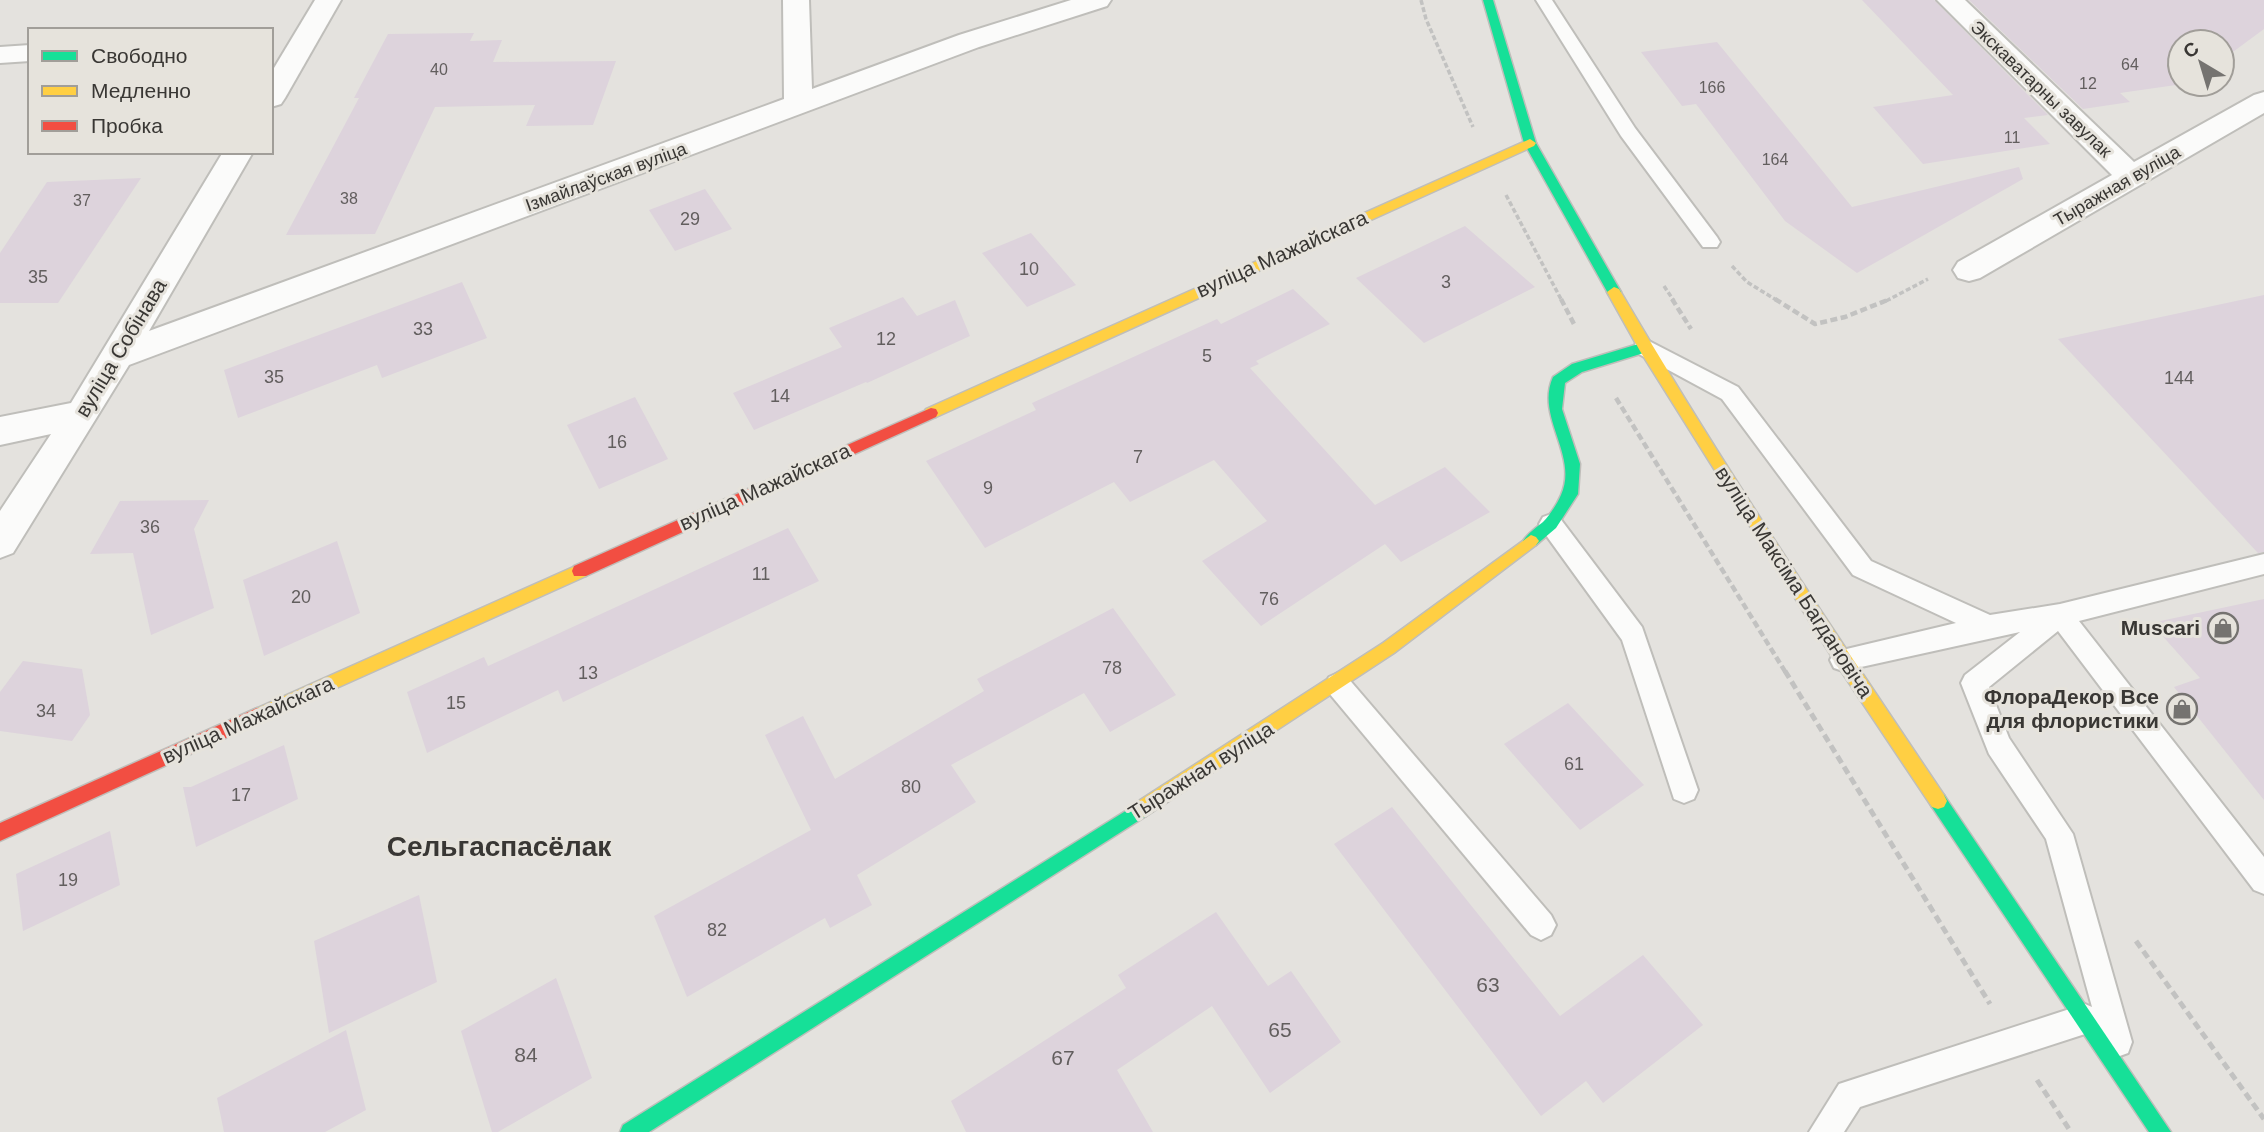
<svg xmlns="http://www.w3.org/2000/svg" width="2264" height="1132" viewBox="0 0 2264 1132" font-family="Helvetica,sans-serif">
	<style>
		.building { fill: #ddd3dc }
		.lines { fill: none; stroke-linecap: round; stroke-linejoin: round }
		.lane-casing { stroke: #bfbeba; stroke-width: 4 }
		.street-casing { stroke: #bfbeba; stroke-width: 4 }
		.fast-casing { stroke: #bfbeba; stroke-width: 3 }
		.slow-casing { stroke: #bfbeba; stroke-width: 3 }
		.jam-casing { stroke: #bfbeba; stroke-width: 3 }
		.path-far2 { stroke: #c2c2c1; stroke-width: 3.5; stroke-dasharray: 5 2.5; stroke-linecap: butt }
		.path-far1 { stroke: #c2c2c1; stroke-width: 4.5; stroke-dasharray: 7 3.5; stroke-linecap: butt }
		.path { stroke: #c2c2c1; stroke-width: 5; stroke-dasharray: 8 4.5; stroke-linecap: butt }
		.lane { fill: #fbfbfa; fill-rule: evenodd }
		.street { fill: #fbfbfa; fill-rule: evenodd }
		.fast { fill: #16e098; fill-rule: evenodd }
		.slow { fill: #ffcf43; fill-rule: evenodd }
		.jam { fill: #f24e42; fill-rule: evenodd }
		.labels { text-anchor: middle; stroke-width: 6; stroke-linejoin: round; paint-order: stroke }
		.far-number-label { font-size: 16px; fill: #625e5e }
		.far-street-label { font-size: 18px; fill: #393734; stroke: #e6e3dc }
		.number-label { font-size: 18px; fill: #625e5e }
		.street-label { font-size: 21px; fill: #393734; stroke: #e6e3dc }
		.poi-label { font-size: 21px; font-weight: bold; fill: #393734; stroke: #e6e3dc; text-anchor: end }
		.near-number-label { font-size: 21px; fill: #625e5e }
		.district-label { font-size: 28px; font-weight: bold; fill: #393734; stroke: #e6e3dc }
	</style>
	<rect width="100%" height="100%" fill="#e4e2de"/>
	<g class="building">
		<path d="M1862 0H1934L2048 115 2024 118 2050 144 1923 164 1873 107 1953 95Z"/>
		<path d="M1969 0H2264V29L2222 60V42H2180V84H2183L2120 93 2130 102 2083 109Z"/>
		<path d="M474 33 470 41 502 40 493 62 616 61 593 125 526 126 535 105 435 107 375 234 286 235 359 98H354L388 34Z"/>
		<path d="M1717 42 1852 207 2019 167 2023 179 1857 273 1785 221 1696 104 1682 106 1641 52Z"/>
		<path d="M141 178 58 303H0V253L47 182Z"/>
		<path d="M705 189 732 229 675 251 649 210Z"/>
		<path d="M1465 226 1535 287 1424 343 1356 278Z"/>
		<path d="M1031 233 1076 285 1027 307 982 253Z"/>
		<path d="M462 282 487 338 382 378 377 365 238 418 224 370Z"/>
		<path d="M1293 289 1330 324 1256 361 1259 364 1250 368 1375 505 1445 467 1490 512 1401 562 1385 544 1261 626 1202 561 1267 521 1214 460 1130 502 1114 482 985 548 926 461 1036 410 1032 403 1217 319 1221 324Z"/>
		<path d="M2264 295V552L2258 553 2058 339Z"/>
		<path d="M903 297 917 316 955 300 970 336 867 383 866 382 754 430 733 393 842 347 829 328Z"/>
		<path d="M635 397 668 459 599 489 567 425Z"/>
		<path d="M209 500 194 529 214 608 151 635 133 553 90 554 120 501Z"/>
		<path d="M788 528 819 581 563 702 558 690 427 753 407 692 484 657 488 666Z"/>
		<path d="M337 541 360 613 264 656 243 580Z"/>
		<path d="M2264 599V800L2174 687 2200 678 2151 623Z"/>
		<path d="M1113 608 1176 695 1110 732 1084 693 951 765 976 802 857 875 872 905 830 928 825 918 687 997 654 916 811 830 765 735 803 716 835 779 984 691 977 679Z"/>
		<path d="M23 661 82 669 90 715 72 741 0 731V692Z"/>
		<path d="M1568 703 1644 785 1580 830 1504 744Z"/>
		<path d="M284 745 298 799 196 847 183 787H191Z"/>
		<path d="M1392 807 1560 1016 1643 955 1703 1025 1603 1103 1586 1081 1541 1116 1334 844Z"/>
		<path d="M110 831 120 885 23 931 16 874Z"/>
		<path d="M419 895 437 982 329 1033 314 941Z"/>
		<path d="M1216 912 1268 986 1291 971 1341 1042 1270 1093 1212 1006 1117 1070 1153 1132H966L951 1101 1126 988 1118 975Z"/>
		<path d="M556 978 592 1078 498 1132H492L461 1031Z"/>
		<path d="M346 1030 366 1110 325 1132H224L217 1098Z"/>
	</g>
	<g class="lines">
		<g class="lane-casing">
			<g id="lane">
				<path d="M1536 0H1552L1635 128 1717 237 1720 242 1717 247H1703L1621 136Z"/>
				<path d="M1645 339 1738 387 1871 561 1990 615 2060 604 2264 554V574L2079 621 2264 857V894L2254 890 2058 631 1989 687 2009 738 2073 834 2132 1042 2128 1053 2117 1057 2106 1053 2097 1026 2096 1030 2085 1034 1860 1107 1844 1132H1809L1839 1084 2085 1004 2092 1007 2046 839 1989 754 1961 683 1965 675 2020 632 1843 671 1834 668 1830 660 1834 652 1956 623 1853 575 1722 399 1637 353 1634 347 1637 341Z"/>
				<path d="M1551 514 1559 517 1642 627 1698 790 1694 799 1684 803 1674 799 1622 640 1543 531 1539 524 1543 517Z"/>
				<path d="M1338 673 1347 677 1551 915 1556 925 1551 935 1541 940 1531 935 1329 693 1325 685 1329 677Z"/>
			</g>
		</g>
		<g class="street-casing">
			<g id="street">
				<path d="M315 0H341L285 98 281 104 271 107V73Z"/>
				<path d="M783 0H809L812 89 959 35 1071 0H1111L1107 6 979 47 129 365 13 553 0 558V511L51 434 0 445V417L71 403 223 152H253L149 331 784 99Z"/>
				<path d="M1937 0H1965L2134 162 2254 95 2264 92V113L1980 278 1969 281 1958 278 1953 270 1958 262 2112 175Z"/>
				<path d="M30 45V61L0 63V47Z"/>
			</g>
		</g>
		<g class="fast-casing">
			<g id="fast">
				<path d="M1483 0H1493L1536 143 1621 292 1619 295H1609L1524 143Z"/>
				<path d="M1645 342 1650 343 1652 347 1650 351 1582 372 1565 383 1562 409 1580 464 1578 494 1556 528 1536 545H1526L1523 541C1528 533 1536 528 1543 522 1550 515 1557 504 1561 495 1579 455 1535 417 1553 377L1572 364Z"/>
				<path d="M1938 793 1944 795 2171 1132H2149L1932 807 1929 801 1932 795Z"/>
				<path d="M1140 802 1146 804 1149 810 1146 816 649 1132H620L623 1125Z"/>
			</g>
		</g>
		<g class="slow-casing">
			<g id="slow">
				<path d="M1530 139 1536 143 1534 146 936 417H926L924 413 926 409Z"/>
				<path d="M1614 287 1619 289C1720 462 1832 629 1944 795L1947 801 1944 807 1938 809 1932 807 1837 665 1640 351 1607 292Z"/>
				<path d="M1531 535 1536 537 1539 541 1536 545 1394 653 1146 816 1140 818 1134 816 1131 810 1134 804 1383 643Z"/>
				<path d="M580 564 586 566 588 571 586 576 263 721 257 724 251 721 248 716 251 711Z"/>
			</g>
		</g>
		<g class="jam-casing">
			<g id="jam">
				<path d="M931 408 936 409 938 413 936 417 586 576H574L572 571 574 566Z"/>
				<path d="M257 708 263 711 266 716 263 721 0 841V823Z"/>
			</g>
		</g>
		<g class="path-far2">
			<path d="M1421 0 1426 19 1473 127"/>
			<path d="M1506 195 1562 301"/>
			<path d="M1732 266 1747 282 1778 301"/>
			<path d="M1664 286 1674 301"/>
			<path d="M1886 301 1928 279"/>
		</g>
		<g class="path-far1">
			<path d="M1561 299 1575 326"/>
			<path d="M1672 299 1691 329"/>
			<path d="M1775 299 1815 324 1845 317 1890 299"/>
			<path d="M1616 398 1786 673"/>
		</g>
		<g class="path">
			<path d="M1785 671 1990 1004"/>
			<path d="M2136 941 2264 1119"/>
			<path d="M2037 1080 2071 1132"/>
		</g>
		<use href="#lane" class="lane"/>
		<use href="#street" class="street"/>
		<use href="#fast" class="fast"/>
		<use href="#slow" class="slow"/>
		<use href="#jam" class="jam"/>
	</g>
	<defs>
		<g id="shop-ring" transform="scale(1.575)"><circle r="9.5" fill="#e6e3dc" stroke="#757370" stroke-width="1.5"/><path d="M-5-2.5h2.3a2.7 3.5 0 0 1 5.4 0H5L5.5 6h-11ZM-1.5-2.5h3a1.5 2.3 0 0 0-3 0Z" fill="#757370"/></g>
	</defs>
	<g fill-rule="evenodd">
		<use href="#shop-ring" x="2223" y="628"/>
		<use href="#shop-ring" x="2182" y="709"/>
	</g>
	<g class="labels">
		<g class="far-number-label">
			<text x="2130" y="70">64</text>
			<text x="439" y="75">40</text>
			<text x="2088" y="89">12</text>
			<text x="1712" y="93">166</text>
			<text x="2012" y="143">11</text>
			<text x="1775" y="165">164</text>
			<text x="349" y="204">38</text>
			<text x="82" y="206">37</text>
		</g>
		<g class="far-street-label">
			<text transform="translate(2041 89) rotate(44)" y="6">Экскаватарны завулак</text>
			<text transform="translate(606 177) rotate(-20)" y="6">Ізмайлаўская вуліца</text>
			<text transform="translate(2117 186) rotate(-30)" y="6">Тыражная вуліца</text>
		</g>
		<g class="number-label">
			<text x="690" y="225">29</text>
			<text x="1029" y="275">10</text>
			<text x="38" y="283">35</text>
			<text x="1446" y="288">3</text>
			<text x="423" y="335">33</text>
			<text x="886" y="345">12</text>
			<text x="1207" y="362">5</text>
			<text x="274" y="383">35</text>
			<text x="2179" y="384">144</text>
			<text x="780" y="402">14</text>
			<text x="617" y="448">16</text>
			<text x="1138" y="463">7</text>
			<text x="988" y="494">9</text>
			<text x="150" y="533">36</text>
			<text x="761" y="580">11</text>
			<text x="301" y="603">20</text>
			<text x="1269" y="605">76</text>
			<text x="1112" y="674">78</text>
			<text x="588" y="679">13</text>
			<text x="456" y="709">15</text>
			<text x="46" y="717">34</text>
			<text x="1574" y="770">61</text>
			<text x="911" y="793">80</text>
			<text x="241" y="801">17</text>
			<text x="68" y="886">19</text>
			<text x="717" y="936">82</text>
		</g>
		<g class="street-label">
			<text transform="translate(1282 254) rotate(-24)" y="7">вуліца Мажайскага</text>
			<text transform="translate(121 348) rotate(-59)" y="7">вуліца Собінава</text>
			<text transform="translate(765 487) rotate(-24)" y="7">вуліца Мажайскага</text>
			<text transform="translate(1794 582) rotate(57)" y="7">вуліца Максіма Багдановіча</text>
			<text transform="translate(248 720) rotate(-24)" y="7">вуліца Мажайскага</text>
			<text transform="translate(1201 771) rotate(-32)" y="7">Тыражная вуліца</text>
		</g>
		<g class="poi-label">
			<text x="2200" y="635">Muscari</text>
			<text x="2159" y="704">ФлораДекор Все<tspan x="2159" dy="24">для флористики</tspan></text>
		</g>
		<g class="near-number-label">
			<text x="1488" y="992">63</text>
			<text x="1280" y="1037">65</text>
			<text x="526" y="1062">84</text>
			<text x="1063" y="1065">67</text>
		</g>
		<g class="district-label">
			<text x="499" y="856">Сельгаспасёлак</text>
		</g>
	</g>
	<rect x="28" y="28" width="245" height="126" fill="#e6e3dc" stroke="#a19e99" stroke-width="2"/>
	<rect x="42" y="51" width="35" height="10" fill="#16e098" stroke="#a19e99" stroke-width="2"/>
	<text x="91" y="63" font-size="21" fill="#393734">Свободно</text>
	<rect x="42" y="86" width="35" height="10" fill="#ffcf43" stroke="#a19e99" stroke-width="2"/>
	<text x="91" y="98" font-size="21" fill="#393734">Медленно</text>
	<rect x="42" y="121" width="35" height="10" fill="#f24e42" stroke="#a19e99" stroke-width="2"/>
	<text x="91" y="133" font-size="21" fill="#393734">Пробка</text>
	<g transform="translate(2201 63) rotate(322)"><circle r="33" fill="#e6e3dc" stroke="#a19e99" stroke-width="2"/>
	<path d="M0-5L12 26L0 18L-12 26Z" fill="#757370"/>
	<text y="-10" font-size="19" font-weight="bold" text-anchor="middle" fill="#393734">С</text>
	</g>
</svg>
